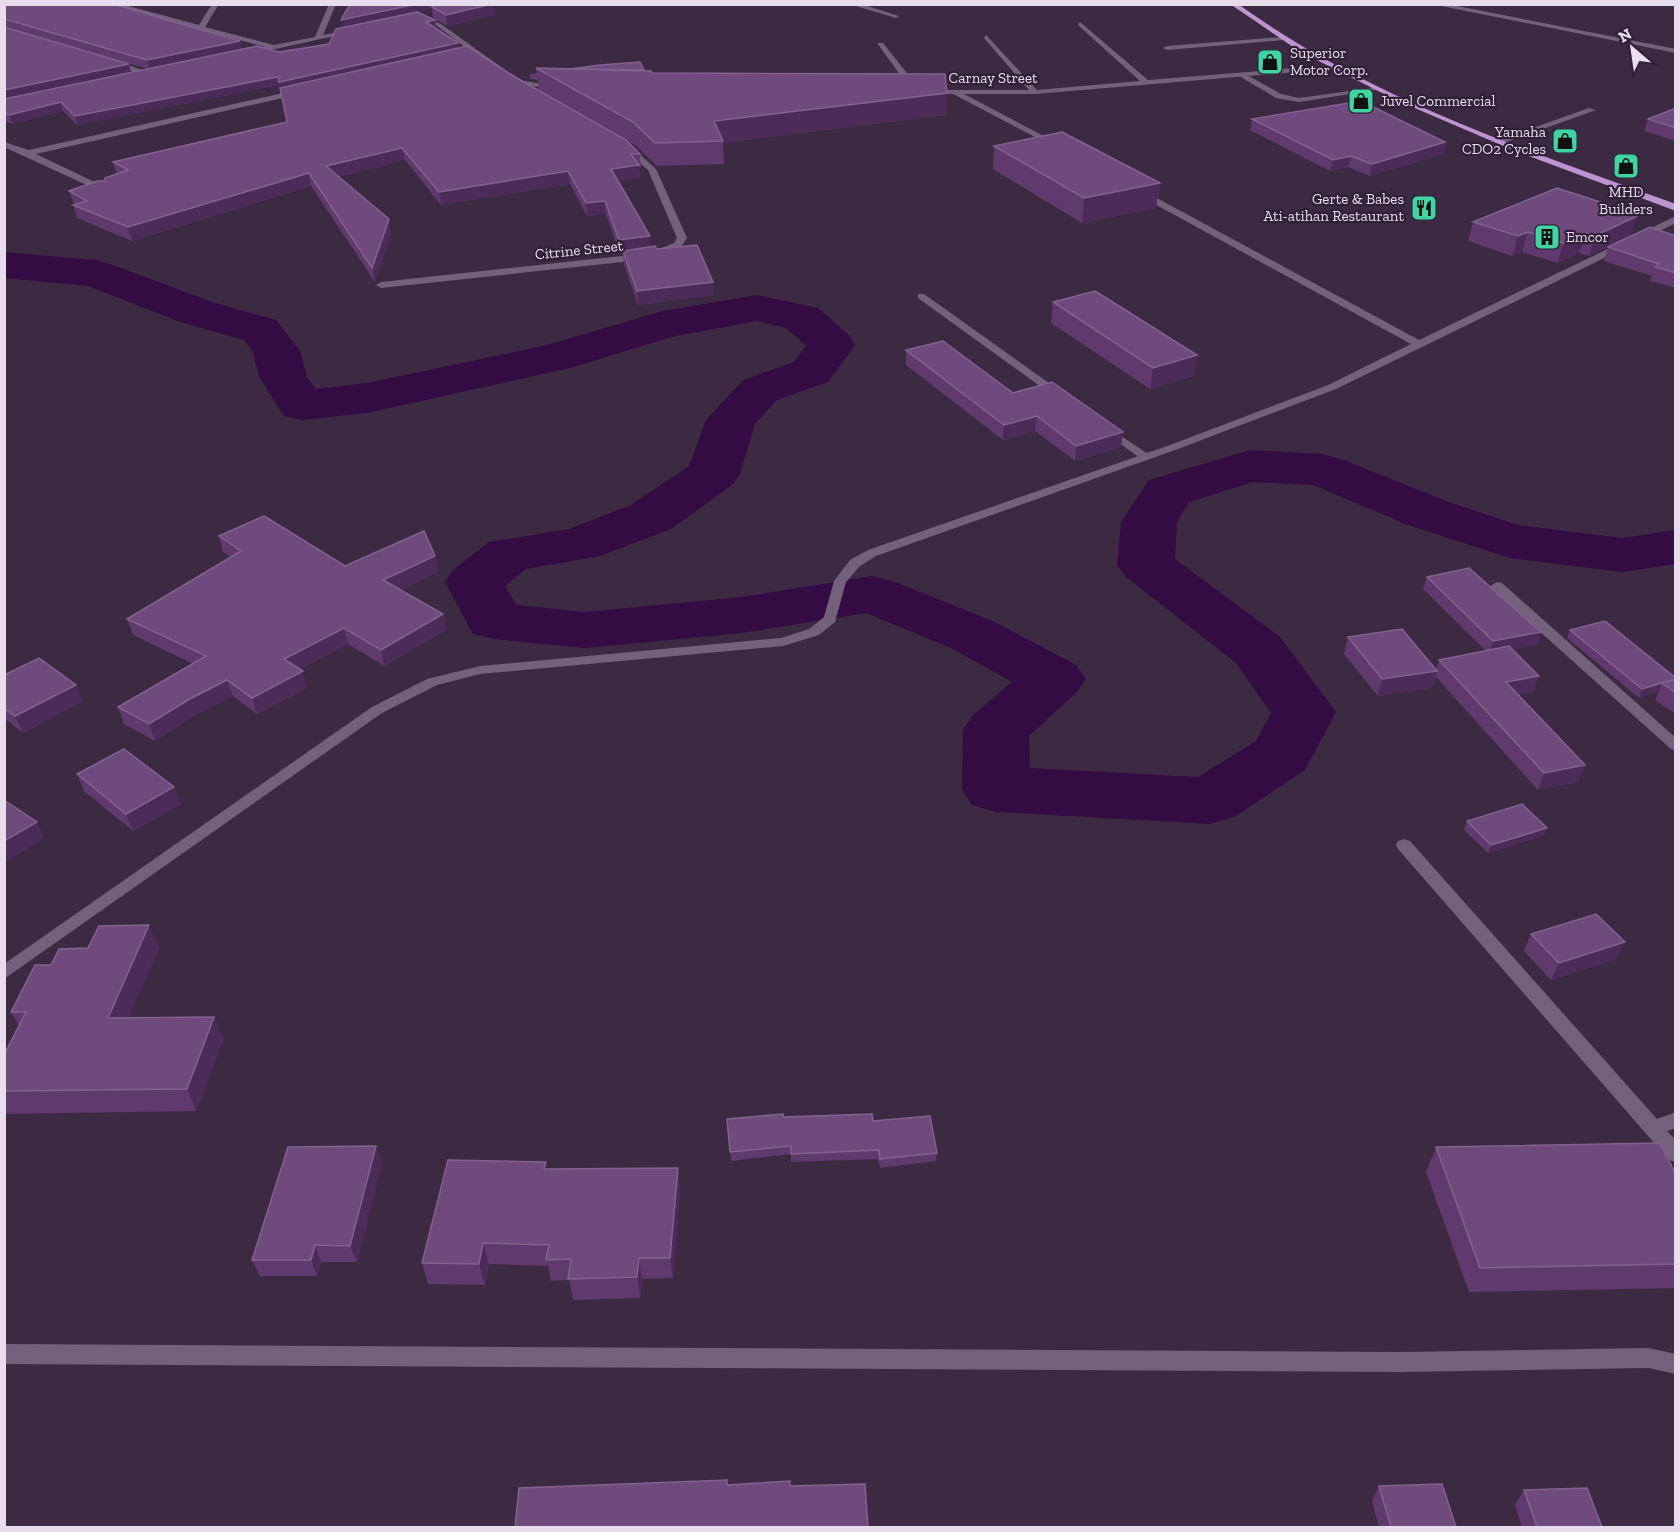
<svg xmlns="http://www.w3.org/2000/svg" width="1680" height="1532" viewBox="0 0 1680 1532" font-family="'Zilla Slab',serif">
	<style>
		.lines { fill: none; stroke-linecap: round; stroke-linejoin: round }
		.river { fill: #350b43; fill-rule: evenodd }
		.service { fill: #73607a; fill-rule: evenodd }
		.minor { fill: #73607a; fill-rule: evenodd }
		.trunk { fill: #be94d0; fill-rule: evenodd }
		.wall { fill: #60396f }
		.shaded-wall { fill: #4b2c58 }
		.building { fill: #6f4b7d; stroke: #82628e; stroke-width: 1.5 }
		.labels { text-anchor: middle; stroke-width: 4.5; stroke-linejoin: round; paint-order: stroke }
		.far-poi-label { font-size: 15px; fill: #e8ddec; stroke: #312038; text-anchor: start }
		.far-street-label { font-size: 15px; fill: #e8ddec; stroke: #312038 }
	</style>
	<rect width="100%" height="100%" fill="#3b2a42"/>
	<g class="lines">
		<path class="river" d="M4 252 95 260 110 264 215 303 276 320 300 351 307 377 316 389 367 383 457 364 543 346 663 311 757 295 818 308 849 335 855 345 828 382 777 400 755 424 740 474 732 485 671 529 600 556 526 569 505 586 516 605 585 612 742 597 872 576 893 581 995 622 1076 665 1086 679 1076 693 1029 736 1030 768 1198 777 1256 741 1271 713 1236 663 1126 577 1117 565 1121 522 1149 480 1250 450 1322 454 1341 459 1446 501 1518 525 1622 538 1676 530V564L1622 572 1510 558 1408 525 1313 485 1253 482 1189 502 1177 522 1175 559 1280 637 1336 712 1305 770 1234 817 1210 824 996 812 972 805 962 789 963 730 973 715 1012 682 951 648 866 613 742 633 585 648 494 639 473 634 445 582 453 570 489 542 569 529 631 505 689 466 706 420 743 380 794 362 806 346 786 328 757 321 671 337 570 368 367 413 302 420 284 416 259 377 253 352 244 340 183 323 88 286 4 278Z"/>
		<g class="service">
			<path d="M1282 37 1284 40 1167 50 1163 48 1167 46Z"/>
			<path d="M1242 72 1281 94 1299 98 1378 87 1382 89 1299 102 1276 98 1239 76Z"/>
			<path d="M918 294H924L1063 393V397H1055L918 298Z"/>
			<path d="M1105 425 1148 454V458H1140L1101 430 1099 428Z"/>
		</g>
		<g class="minor">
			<path d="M108 4H121L199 25 212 4H219L205 27 274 45 315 37 329 4H336L323 35 354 29 357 31 248 55 245 51 265 47Z"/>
			<path d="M849 4H861L899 16 896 18Z"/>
			<path d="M1431 4H1447L1676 49V53Z"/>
			<path d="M420 16 441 24 519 80 561 87 557 89 514 84 437 26 420 18Z"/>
			<path d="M1080 22 1148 80 1333 65 1337 67 1333 69 1035 94H964L1057 143V147H1054L953 94H926L922 92 926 90H1029L984 38 986 35 1037 90 1140 81 1078 25Z"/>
			<path d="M877 43H883L918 87V91H912Z"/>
			<path d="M107 60H113L154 74 147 76 107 64Z"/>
			<path d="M301 89H304V93L36 154 107 188V192L104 193 4 147V142L29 150Z"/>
			<path d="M1589 108 1596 110 1501 144 1494 142Z"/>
			<path d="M622 144H628L656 169 687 238 681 247 651 259 381 288 376 285 381 282 649 253 674 243 677 238 648 170 622 148Z"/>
			<path d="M1138 191H1144L1419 340 1676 216V223L1336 389 1178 449 876 556 860 566 846 582 835 622 819 635 783 646 480 674 437 685 382 713 4 979V964L372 707 427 679 480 666 781 638 809 629 824 617 834 581 850 560 868 550 1170 445 1328 385 1411 344 1138 195Z"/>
			<path d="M1497 582 1502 583 1676 738V751L1671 749 1492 589 1490 586Z"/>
			<path d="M1404 839 1410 841 1657 1119 1676 1112V1128L1667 1131 1676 1140V1162L1669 1160 1398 849 1396 845 1398 841Z"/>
			<path d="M4 1344 1399 1352 1648 1348 1676 1354V1374L1648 1368 1399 1372 4 1364Z"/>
		</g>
		<path class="trunk" d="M1230 4H1238C1368 98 1526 150 1676 204V211L1515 151 1396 100 1299 51Z"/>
	</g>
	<g class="wall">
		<path d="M4 4 240 41 242 49 279 52 436 28 458 43 459 48 515 77 640 154 641 167H639L640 178 618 181 651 246 657 249 714 295 638 305 624 264 623 254H620L606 214 587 216 570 184 441 205 405 160 338 177 391 233 375 282 311 186 132 241 77 218 73 205H75L74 204 69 191 104 181 117 174 113 162 287 122 279 85 77 125 63 111 12 124 4 120V27L129 64 131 72 148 69 4 27Z"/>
		<path d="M350 4H493L494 15 447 26 433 18 432 9 343 28 341 20Z"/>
		<path d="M536 68 644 70 652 73 946 115 723 143 724 164 657 166 635 145 539 90 538 80 530 79 529 74 537 73Z"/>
		<path d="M1676 108V141L1644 131 1648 119Z"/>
		<path d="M1252 119 1445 142 1443 154 1370 176 1348 167 1330 171 1250 130Z"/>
		<path d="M994 146 1160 183 1156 208 1082 223 993 169Z"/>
		<path d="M1631 212 1630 214 1637 216 1630 236 1589 256 1579 253 1557 263 1522 252 1512 256 1468 241 1473 222Z"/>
		<path d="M1676 236V288L1650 281 1652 276 1604 261 1608 247Z"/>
		<path d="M1053 302 1197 355 1194 376 1150 389 1051 323Z"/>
		<path d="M906 350 1013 393 1121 447 1075 461 1035 431 1003 440 906 365Z"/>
		<path d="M219 536 345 566 438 572 400 590 443 614 446 630 384 666 348 644 300 669 307 688 257 714 233 696 193 716 155 741 124 724 118 707 193 664 133 635 127 619 231 557 223 552Z"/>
		<path d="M1427 577 1541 632 1537 645 1512 649 1533 692 1518 695 1585 765 1578 782 1538 790 1436 677 1432 688 1378 696 1344 654 1348 637 1436 670 1439 660 1486 651 1423 589Z"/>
		<path d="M1570 630 1676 678V714L1655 700 1659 691 1639 698 1567 638Z"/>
		<path d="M4 675 83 701 23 733 4 718Z"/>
		<path d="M77 774 181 804 133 831 84 791Z"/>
		<path d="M1467 821 1547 828 1543 836 1488 853 1464 830Z"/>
		<path d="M1531 934 1616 959 1551 980 1524 951Z"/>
		<path d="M159 948 128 1018 214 1017 223 1040 196 1111 4 1114V1055L19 1026 11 1012 51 965Z"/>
		<path d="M783 1117 873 1121 937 1153 936 1161 880 1168 878 1159 791 1162V1154L731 1161 727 1119Z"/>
		<path d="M376 1146 382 1163 357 1262H321L317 1276H260L252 1260Z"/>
		<path d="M1436 1147 1676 1175V1288L1469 1292 1426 1172Z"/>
		<path d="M547 1169 680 1189 673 1278 642 1279 640 1298 573 1300 569 1280 551 1281 548 1266 489 1264 485 1285 428 1284 422 1263Z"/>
		<path d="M1379 1486 1456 1527H1379L1372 1501Z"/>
		<path d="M1524 1490 1602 1527H1522L1515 1505Z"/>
	</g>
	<g class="shaded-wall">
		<path d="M417 4H452L432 7V9L343 28 341 20Z"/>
		<path d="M493 4 494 15 447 26 446 15Z"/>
		<path d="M435 20 436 28 426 22Z"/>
		<path d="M240 41 242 49 149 69 147 60Z"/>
		<path d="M458 43 459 51 281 91 279 85 77 125 75 116Z"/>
		<path d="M129 64 131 73 4 100V90Z"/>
		<path d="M947 93 946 115 723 143 714 121Z"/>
		<path d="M61 102 63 111 12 124 9 115Z"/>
		<path d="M1445 142 1443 154 1370 176 1372 164Z"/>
		<path d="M402 148 405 160 329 179 326 166Z"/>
		<path d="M1351 156 1348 167 1330 171 1333 160Z"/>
		<path d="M639 165 640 178 612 182 611 169Z"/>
		<path d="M568 171 570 184 441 205 439 192Z"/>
		<path d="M309 173 311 186 132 241 128 227Z"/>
		<path d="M1160 183 1156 208 1082 223 1084 198Z"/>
		<path d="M605 201 606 214 587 216 586 203Z"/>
		<path d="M1631 212 1628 220 1637 216 1630 236 1589 256 1595 236Z"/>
		<path d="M389 219 391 233 375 282 372 268Z"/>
		<path d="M1528 232 1522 252 1512 256 1518 236Z"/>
		<path d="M1586 233 1579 253 1557 263 1564 243Z"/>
		<path d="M650 236 651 250 623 251V254H620L619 240Z"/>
		<path d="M713 282 714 295 638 305 637 291Z"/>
		<path d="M1197 355 1194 376 1150 389 1153 368Z"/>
		<path d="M1037 416 1035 431 1003 440 1004 425Z"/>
		<path d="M1123 432 1121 447 1075 461 1076 446Z"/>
		<path d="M435 556 438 572 386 596 383 580Z"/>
		<path d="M443 614 446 630 384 666 381 650Z"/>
		<path d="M344 628 348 644 289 675 284 659Z"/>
		<path d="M1541 632 1537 645 1489 654 1493 641Z"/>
		<path d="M303 671 307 688 257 714 252 698Z"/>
		<path d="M1437 671 1432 688 1378 696 1382 679Z"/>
		<path d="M1539 676 1533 692 1500 699 1506 682Z"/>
		<path d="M1676 679 1662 683 1659 691 1639 698 1642 689Z"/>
		<path d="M227 680 233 696 193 716 155 741 149 724 188 700Z"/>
		<path d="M76 685 83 701 23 733 15 716Z"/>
		<path d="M1585 765 1578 782 1538 790 1544 773Z"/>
		<path d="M174 787 181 804 133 831 126 814Z"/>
		<path d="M37 822 44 838 4 863V841Z"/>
		<path d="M1547 828 1543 836 1488 853 1491 845Z"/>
		<path d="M149 925 159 948 119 1041 108 1018Z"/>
		<path d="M1625 942 1616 959 1551 980 1559 963Z"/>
		<path d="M214 1017 223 1040 196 1111 187 1089Z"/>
		<path d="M376 1146 382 1163 357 1262 350 1246Z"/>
		<path d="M678 1168 680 1189 673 1278 670 1258Z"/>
		<path d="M483 1243 489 1264 485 1285 479 1264Z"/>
		<path d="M315 1245 321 1262 317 1276 311 1260Z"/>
		<path d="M639 1258 642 1279 640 1298 637 1277Z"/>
	</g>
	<g class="building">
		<path d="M4 4H113L240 41 147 60 4 19Z"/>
		<path d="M350 4H417L341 20Z"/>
		<path d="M442 4H492L446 15 432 7Z"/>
		<path d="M417 12 435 20 426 22 458 43 279 82 278 77 75 116 61 102 9 115 4 112V99L257 46 279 52 329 44 336 29Z"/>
		<path d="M4 27 129 64 4 90Z"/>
		<path d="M467 46 515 77 626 140 640 154H631L639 165 611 169 650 236 619 240 605 201 586 203 568 171 439 192 402 148 326 166 389 219 372 268 309 173 128 227 73 205 87 201 69 191 97 181H104L105 178 128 170 113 162 287 122 280 88Z"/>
		<path d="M640 62 644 70 570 69 600 65Z"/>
		<path d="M536 68 651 71 652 73 945 74 947 93 714 121 723 141 655 143 633 122Z"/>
		<path d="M1361 101 1445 142 1372 164 1351 156 1333 160 1252 119Z"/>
		<path d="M1676 108V128L1648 119Z"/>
		<path d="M1062 132 1160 183 1084 198 994 146Z"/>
		<path d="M1557 188 1631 212 1628 213 1637 216 1595 236 1586 233 1564 243 1528 232 1518 236 1473 222Z"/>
		<path d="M1650 227 1676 236V273L1655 267 1659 264 1608 247Z"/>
		<path d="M697 245 713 282 637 291 623 251 655 246 657 249Z"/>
		<path d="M1095 291 1197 355 1153 368 1053 302Z"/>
		<path d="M943 341 1013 393 1052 382 1123 432 1076 446 1037 416 1004 425 906 350Z"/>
		<path d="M264 516 345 566 424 531 435 556 383 580 443 614 381 650 344 628 284 659 303 671 252 698 227 680 188 700 149 724 118 707 206 656 127 619 241 551 219 536Z"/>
		<path d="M1469 568 1541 632 1493 641 1427 577Z"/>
		<path d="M1605 621 1676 678V679L1642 689 1570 630Z"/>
		<path d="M1402 629 1437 671 1382 679 1348 637Z"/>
		<path d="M1509 646 1539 676 1506 682 1585 765 1544 773 1439 660Z"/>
		<path d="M39 658 76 685 15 716 4 708V675Z"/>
		<path d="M1676 679V693L1662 683Z"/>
		<path d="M124 749 174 787 126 814 77 774Z"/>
		<path d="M4 800 37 822 4 841Z"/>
		<path d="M1522 804 1547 828 1491 845 1467 821Z"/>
		<path d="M1596 914 1625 942 1559 963 1531 934Z"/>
		<path d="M149 925 108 1018 214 1017 187 1089 4 1091V1055L26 1012H11L35 965H51L59 949 88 948 99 926Z"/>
		<path d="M783 1114V1117L872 1114 873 1121 930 1116 937 1153 880 1159 879 1150 791 1154V1146L730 1152 727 1119Z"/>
		<path d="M1660 1143 1676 1175V1264L1480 1268 1436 1147Z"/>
		<path d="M376 1146 350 1246 315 1245 311 1260H252L288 1147Z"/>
		<path d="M448 1160 546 1162 544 1169 678 1168 670 1258H639L637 1277 568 1279 571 1259 546 1260 549 1245 483 1243 479 1264 422 1263Z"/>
		<path d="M727 1480V1485L790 1481V1486L865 1484 868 1527H515L519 1488Z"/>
		<path d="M1442 1484 1456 1527H1391L1379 1486Z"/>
		<path d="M1587 1488 1602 1527H1537L1524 1490Z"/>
	</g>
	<defs>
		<g id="shop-square" transform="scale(1.35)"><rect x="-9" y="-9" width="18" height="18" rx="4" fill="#3fd4a2" stroke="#312038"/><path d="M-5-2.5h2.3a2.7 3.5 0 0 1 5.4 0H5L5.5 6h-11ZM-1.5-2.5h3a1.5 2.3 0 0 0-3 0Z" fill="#111"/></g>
		<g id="restaurant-square" transform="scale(1.35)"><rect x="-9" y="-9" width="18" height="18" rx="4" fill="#3fd4a2" stroke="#312038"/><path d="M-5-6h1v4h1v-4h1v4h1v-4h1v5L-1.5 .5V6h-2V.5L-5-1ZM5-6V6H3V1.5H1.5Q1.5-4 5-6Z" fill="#111"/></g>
		<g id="building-square" transform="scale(1.35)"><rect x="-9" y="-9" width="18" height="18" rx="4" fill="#3fd4a2" stroke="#312038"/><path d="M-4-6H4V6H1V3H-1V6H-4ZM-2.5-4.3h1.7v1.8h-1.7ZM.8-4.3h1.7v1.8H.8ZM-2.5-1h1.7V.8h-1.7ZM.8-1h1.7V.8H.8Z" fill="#111"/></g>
	</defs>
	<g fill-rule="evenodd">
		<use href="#shop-square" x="1270" y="62"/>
		<use href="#shop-square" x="1361" y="101"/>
		<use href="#shop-square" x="1565" y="141"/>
		<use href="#shop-square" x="1626" y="166"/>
		<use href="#restaurant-square" x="1424" y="208"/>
		<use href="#building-square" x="1547" y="237"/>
	</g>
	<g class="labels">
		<g class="far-poi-label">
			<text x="1290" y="58">Superior<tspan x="1290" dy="17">Motor Corp.</tspan></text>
			<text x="1380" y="106">Juvel Commercial</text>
			<text x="1546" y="137" text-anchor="end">Yamaha<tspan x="1546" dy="17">CDO2 Cycles</tspan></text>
			<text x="1626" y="197" text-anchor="middle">MHD<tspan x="1626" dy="17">Builders</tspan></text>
			<text x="1404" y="204" text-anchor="end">Gerte &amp; Babes<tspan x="1404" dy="17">Ati-atihan Restaurant</tspan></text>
			<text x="1566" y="242">Emcor</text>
		</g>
		<g class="far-street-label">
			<text x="993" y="83">Carnay Street</text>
			<text transform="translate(579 250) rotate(-6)" y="5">Citrine Street</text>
		</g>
	</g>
	<rect width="1680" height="1532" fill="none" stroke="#e8ddec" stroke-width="12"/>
	<g transform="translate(1632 48) rotate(331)" stroke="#312038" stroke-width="4.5" paint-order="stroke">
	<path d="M0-4.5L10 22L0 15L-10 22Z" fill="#e8ddec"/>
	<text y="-9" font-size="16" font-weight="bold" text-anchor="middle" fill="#e8ddec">N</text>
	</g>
</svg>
